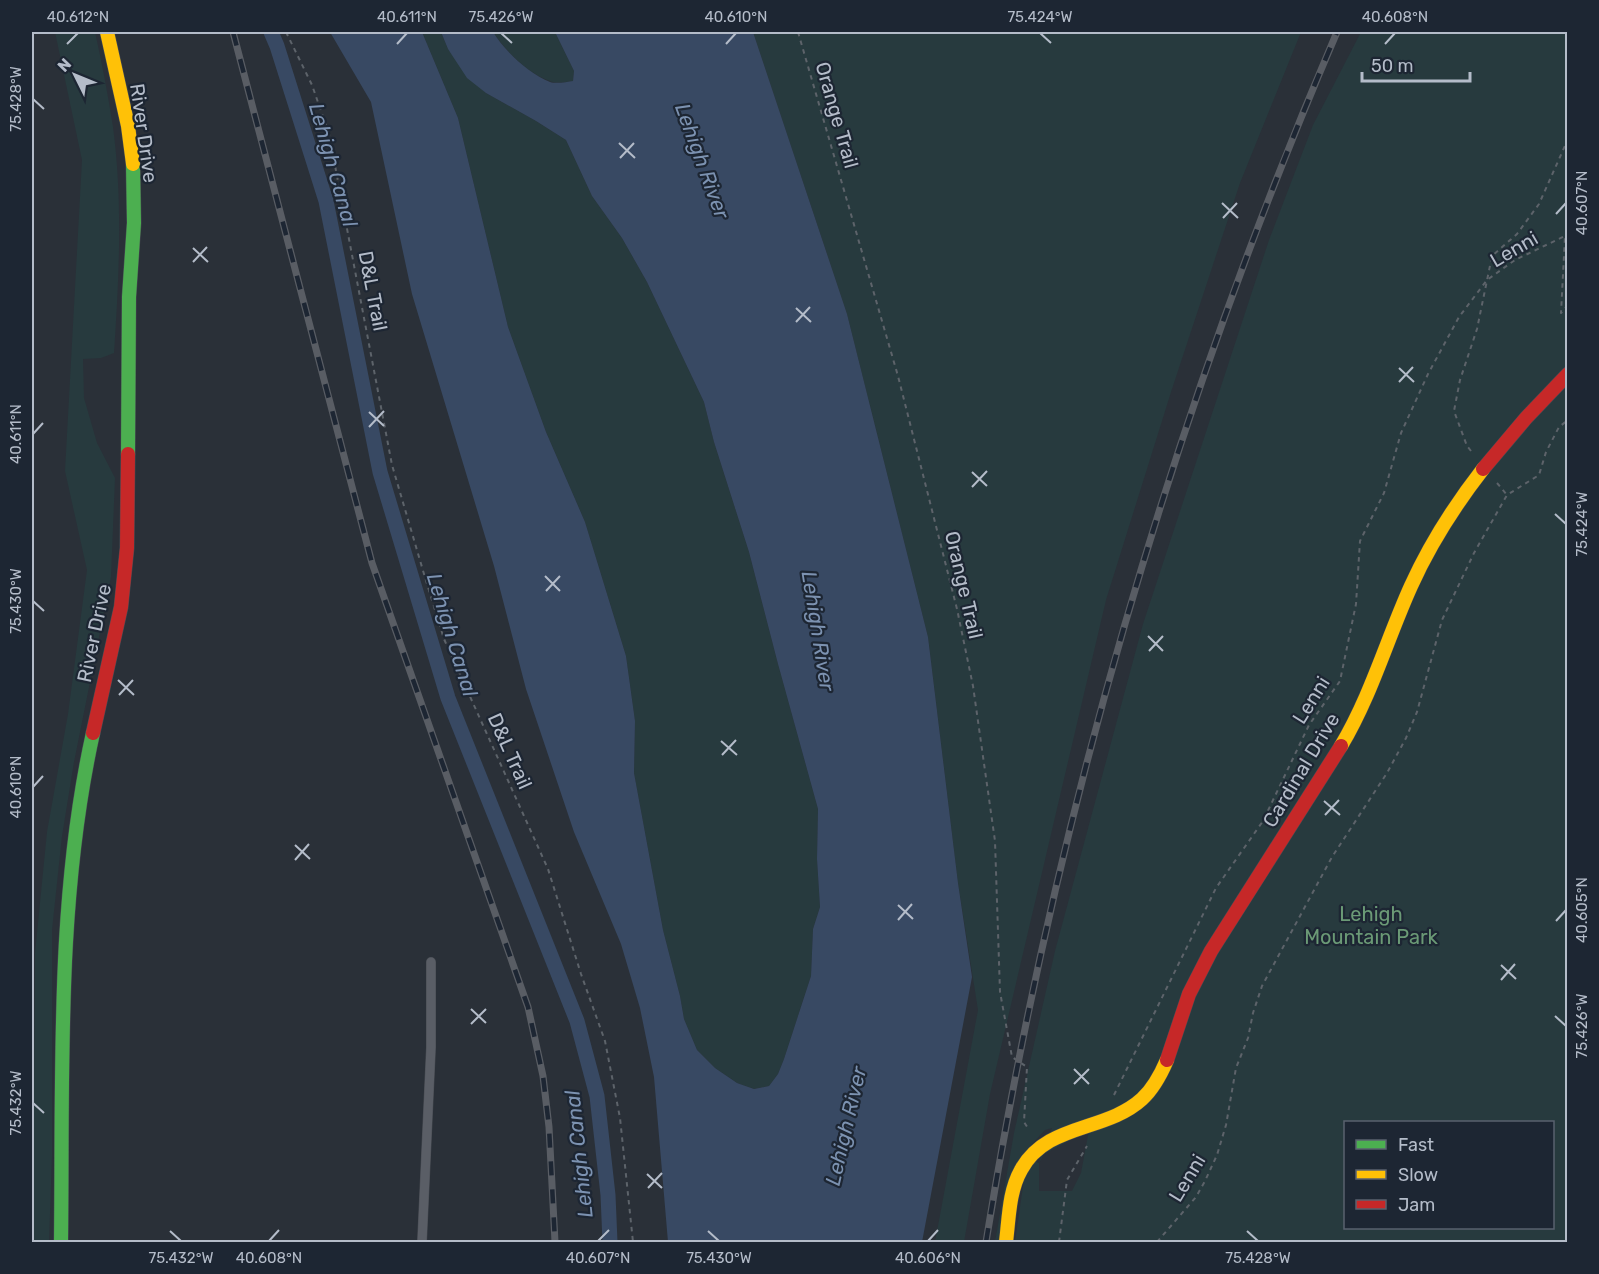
<svg xmlns="http://www.w3.org/2000/svg" width="1599" height="1274" viewBox="0 0 1599 1274" font-family="Rubik,sans-serif">
	<style>
		.green { fill: #273a3e; fill-rule: evenodd }
		.water { fill: #384963 }
		.lines { fill: none; stroke-linecap: round; stroke-linejoin: round }
		.canal { stroke: #384963; stroke-width: 15 }
		.lane-casing { stroke: #484c53; stroke-width: 10 }
		.fast-casing { stroke: #484c53; stroke-width: 15 }
		.slow-casing { stroke: #484c53; stroke-width: 15 }
		.jam-casing { stroke: #484c53; stroke-width: 15 }
		.path { stroke: #5d636a; stroke-width: 2; stroke-dasharray: 4.5 4.5; stroke-linecap: butt }
		.lane { stroke: #5a5e66; stroke-width: 9 }
		.fast { stroke: #4caf50; stroke-width: 14 }
		.slow { stroke: #ffc107; stroke-width: 14 }
		.jam { stroke: #c62828; stroke-width: 14 }
		.rail-casing { stroke: #595d64; stroke-width: 7 }
		.rail { stroke: #1d2633; stroke-width: 4.5; stroke-dasharray: 14; stroke-linecap: butt }
		.ticks { fill: none; stroke: #b4bcc9; stroke-width: 2 }
		.labels { text-anchor: middle; stroke-width: 4.5; stroke-linejoin: round; paint-order: stroke }
		.street-label { font-size: 20px; fill: #b4bcc9; stroke: #1d2633 }
		.park-label { font-size: 20px; fill: #6b9a76; stroke: #1d2633 }
		.water-label { font-size: 21px; font-style: italic; fill: #7c92b1; stroke: #1d2633 }
		.neatline { fill: none; stroke: #b4bcc9; stroke-width: 2 }
		.ticks-label { font-size: 15px; text-anchor: middle; fill: #b4bcc9 }
	</style>
	<rect width="100%" height="100%" fill="#2a3038"/>
	<g class="green">
		<path d="M55 32H95C102 63 108 95 113 127 123 202 119 278 114 353L101 358 83 359 84 398 97 443 115 478 111 577 74 762 62 836 52 930V1156L49 1242H33L35 953 47 832 68 714 87 570 65 471 82 160Z"/>
		<path d="M422 32H441L448 49 486 93 536 121 566 140 592 196 622 238 647 282 704 402 714 442 749 552 778 664 818 809 817 859 820 907 813 929 811 976 784 1059 778 1074 769 1086 754 1089 737 1083 715 1068 697 1050 684 1019 680 996 663 930 634 773 635 721 626 656 585 522 546 432 508 327 458 118Z"/>
		<path d="M493 32H555L574 71 573 81C566 82 556 84 550 81 527 73 506 51 493 32Z"/>
		<path d="M753 32H1301L1240 183 1172 389 1106 600 990 1094 964 1242H935L978 1010 958 883 928 637 847 314Z"/>
		<path d="M1361 32H1567V1242H1015L1025 1172 1034 1161 1039 1163 1052 1128 1045 1130 1022 1155 1013 1172 1001 1242H995L1014 1133 1055 951 1143 624 1269 240 1313 125ZM1346 1122H1552V1228H1346ZM1089 1130 1081 1173 1072 1191H1039V1163L1044 1154Z"/>
	</g>
	<path class="water" d="M330 32H422L458 118 508 327 546 432 585 522 626 656 635 721 634 773 663 930 680 996 684 1019 697 1050 715 1068 737 1083 754 1089 769 1086 778 1074 784 1059 811 976 813 929 820 907 817 859 818 809 778 664 749 552 714 442 704 402 647 282 622 238 592 196 566 140 536 121 486 93 467 78 448 49 441 32H493C505 51 528 73 550 82 556 84 567 82 573 81L574 71 555 32H753L847 314 928 637 958 883 972 977 922 1242H668L654 1077 640 1008 621 944 574 832 526 689 494 566 412 294 371 102Z"/>
	<g class="lines">
		<path class="canal" d="M271 32 277 46 326 201 380 472 448 698 577 1021 597 1096 608 1195 610 1242"/>
		<g class="lane-casing">
			<path id="lane" d="M422 1242 431 1047V962"/>
		</g>
		<g class="fast-casing">
			<g id="fast">
				<path d="M128 454 129 297 134 223 133 164"/>
				<path d="M61 1242C63 1073 56 900 93 733"/>
			</g>
		</g>
		<g class="slow-casing">
			<g id="slow">
				<path d="M107 32 128 126 133 164"/>
				<path d="M1341 746C1371 696 1387 639 1411 586 1430 544 1455 505 1483 469"/>
				<path d="M1006 1242C1009 1218 1009 1191 1021 1170 1046 1123 1106 1132 1142 1099 1153 1089 1161 1074 1167 1060"/>
			</g>
		</g>
		<g class="jam-casing">
			<g id="jam">
				<path d="M1483 469 1526 418 1568 374"/>
				<path d="M93 733 121 607 127 548 128 454"/>
				<path d="M1167 1060 1189 994 1211 951 1341 746"/>
			</g>
		</g>
		<g class="path">
			<path d="M286 32 312 85 329 134 392 465 424 574 444 639 548 869 581 974 605 1041 620 1118 633 1242"/>
			<path d="M798 32 898 376 957 609 973 686 995 841 1000 992 1012 1057 1027 1067 1024 1122 1029 1130"/>
			<path d="M1471 451 1467 446 1454 411 1460 380 1477 329 1492 256 1517 234 1539 204 1568 139"/>
			<path d="M1497 483 1507 495"/>
			<path d="M1114 1095 1216 888 1263 821 1309 725 1340 681 1356 604 1360 541 1384 493 1401 433 1428 374 1459 317 1487 280 1515 260 1565 236 1561 313 1568 305"/>
			<path d="M1059 1242 1067 1180 1087 1146"/>
			<path d="M1157 1242 1196 1197 1205 1181 1217 1155 1226 1125 1236 1068 1248 1038 1253 1013 1262 986 1332 857 1387 773 1406 738 1417 712 1442 620 1474 553 1507 495 1539 475 1546 452 1559 427 1568 420"/>
		</g>
		<use href="#lane" class="lane"/>
		<use href="#fast" class="fast"/>
		<use href="#slow" class="slow"/>
		<use href="#jam" class="jam"/>
		<g class="rail-casing">
			<g id="rail">
				<path d="M233 32 372 563 528 1007 543 1076 549 1127 555 1242"/>
				<path d="M986 1242C1053 827 1171 418 1337 32"/>
			</g>
		</g>
		<use href="#rail" class="rail"/>
	</g>
	<path class="ticks" d="M501 33 512 43M1040 33 1051 43M67 44 78 33M397 44 407 33M726 44 736 33M1385 44 1395 33M33 99 44 109M619 143 635 158M620 158 634 143M1222 203 1238 218M1556 214 1566 203M1223 218 1237 203M193 248 208 262M193 262 207 247M796 308 811 322M796 322 810 307M1399 368 1414 382M1399 382 1413 367M369 412 384 426M369 427 384 411M33 434 43 423M972 472 987 486M972 487 987 471M1555 514 1566 524M545 576 560 591M546 591 560 576M33 601 44 611M1148 636 1163 651M1149 651 1163 636M118 680 134 695M119 695 133 680M721 741 737 755M722 755 736 740M33 787 43 776M1324 801 1340 815M1325 815 1339 800M295 845 310 859M295 860 309 844M898 905 913 919M898 920 912 904M1556 921 1566 910M1501 965 1516 979M1501 980 1515 964M471 1009 486 1023M1555 1016 1566 1026M471 1024 486 1009M1074 1069 1089 1084M1074 1084 1089 1069M33 1103 44 1113M647 1174 662 1188M648 1188 662 1173M170 1231 181 1241M708 1231 719 1241M1247 1231 1258 1241M269 1241 279 1230M598 1241 609 1230M928 1241 938 1230"/>
	<g class="labels">
		<g class="street-label">
			<text transform="translate(837 115) rotate(74)" y="7">Orange Trail</text>
			<text transform="translate(144 133) rotate(82)" y="7">River Drive</text>
			<text transform="translate(1514 249) rotate(-30)" y="7">Lenni</text>
			<text transform="translate(373 291) rotate(79)" y="7">D&amp;L Trail</text>
			<text transform="translate(964 585) rotate(77)" y="7">Orange Trail</text>
			<text transform="translate(94 633) rotate(-78)" y="7">River Drive</text>
			<text transform="translate(1311 700) rotate(-58)" y="7">Lenni</text>
			<text transform="translate(510 751) rotate(66)" y="7">D&amp;L Trail</text>
			<text transform="translate(1301 770) rotate(-59)" y="7">Cardinal Drive</text>
			<text transform="translate(1187 1178) rotate(-59)" y="7">Lenni</text>
		</g>
		<g class="park-label">
			<text x="1371" y="921">Lehigh<tspan x="1371" dy="23">Mountain Park</tspan></text>
		</g>
		<g class="water-label">
			<text transform="translate(702 161) rotate(70)" y="7">Lehigh River</text>
			<text transform="translate(333 165) rotate(74)" y="7">Lehigh Canal</text>
			<text transform="translate(818 631) rotate(81)" y="7">Lehigh River</text>
			<text transform="translate(452 635) rotate(73)" y="7">Lehigh Canal</text>
			<text transform="translate(846 1126) rotate(-77)" y="7">Lehigh River</text>
			<text transform="translate(579 1154) rotate(-96)" y="7">Lehigh Canal</text>
		</g>
	</g>
	<rect width="1599" height="1274" fill="none" stroke="#1d2633" stroke-width="66"/>
	<rect x="1344" y="1121" width="210" height="108" fill="#1d2633" stroke="#59626f" stroke-width="1.5"/>
	<rect x="1356" y="1140" width="30" height="9" fill="#4caf50" stroke="#59626f" stroke-width="1.5"/>
	<text x="1398" y="1151" font-size="18" fill="#b4bcc9">Fast</text>
	<rect x="1356" y="1170" width="30" height="9" fill="#ffc107" stroke="#59626f" stroke-width="1.5"/>
	<text x="1398" y="1181" font-size="18" fill="#b4bcc9">Slow</text>
	<rect x="1356" y="1200" width="30" height="9" fill="#c62828" stroke="#59626f" stroke-width="1.5"/>
	<text x="1398" y="1211" font-size="18" fill="#b4bcc9">Jam</text>
	<g transform="translate(75 75) rotate(313)" stroke="#1d2633" stroke-width="4.5" paint-order="stroke">
	<path d="M0-4.5L10 22L0 15L-10 22Z" fill="#b4bcc9"/>
	<text y="-9" font-size="16" font-weight="bold" text-anchor="middle" fill="#b4bcc9">N</text>
	</g>
	<path d="M1362 72v9h108v-9" fill="none" stroke="#b4bcc9" stroke-width="3"/>
	<text x="1371" y="72" font-size="18" fill="#b4bcc9" stroke="#1d2633" stroke-width="4.5" paint-order="stroke">50 m</text>
	<rect x="33" y="33" width="1533" height="1208" class="neatline"/>
	<g class="ticks-label">
		<text x="78" y="22">40.612°N</text>
		<text x="407" y="22">40.611°N</text>
		<text x="501" y="22">75.426°W</text>
		<text x="736" y="22">40.610°N</text>
		<text x="1040" y="22">75.424°W</text>
		<text x="1395" y="22">40.608°N</text>
		<text transform="translate(16 99) rotate(-90)" y="5">75.428°W</text>
		<text transform="translate(1582 203) rotate(-90)" y="5">40.607°N</text>
		<text transform="translate(16 434) rotate(-90)" y="5">40.611°N</text>
		<text transform="translate(1582 524) rotate(-90)" y="5">75.424°W</text>
		<text transform="translate(16 601) rotate(-90)" y="5">75.430°W</text>
		<text transform="translate(16 787) rotate(-90)" y="5">40.610°N</text>
		<text transform="translate(1582 910) rotate(-90)" y="5">40.605°N</text>
		<text transform="translate(1582 1026) rotate(-90)" y="5">75.426°W</text>
		<text transform="translate(16 1103) rotate(-90)" y="5">75.432°W</text>
		<text x="181" y="1263">75.432°W</text>
		<text x="269" y="1263">40.608°N</text>
		<text x="598" y="1263">40.607°N</text>
		<text x="719" y="1263">75.430°W</text>
		<text x="928" y="1263">40.606°N</text>
		<text x="1258" y="1263">75.428°W</text>
	</g>
</svg>
